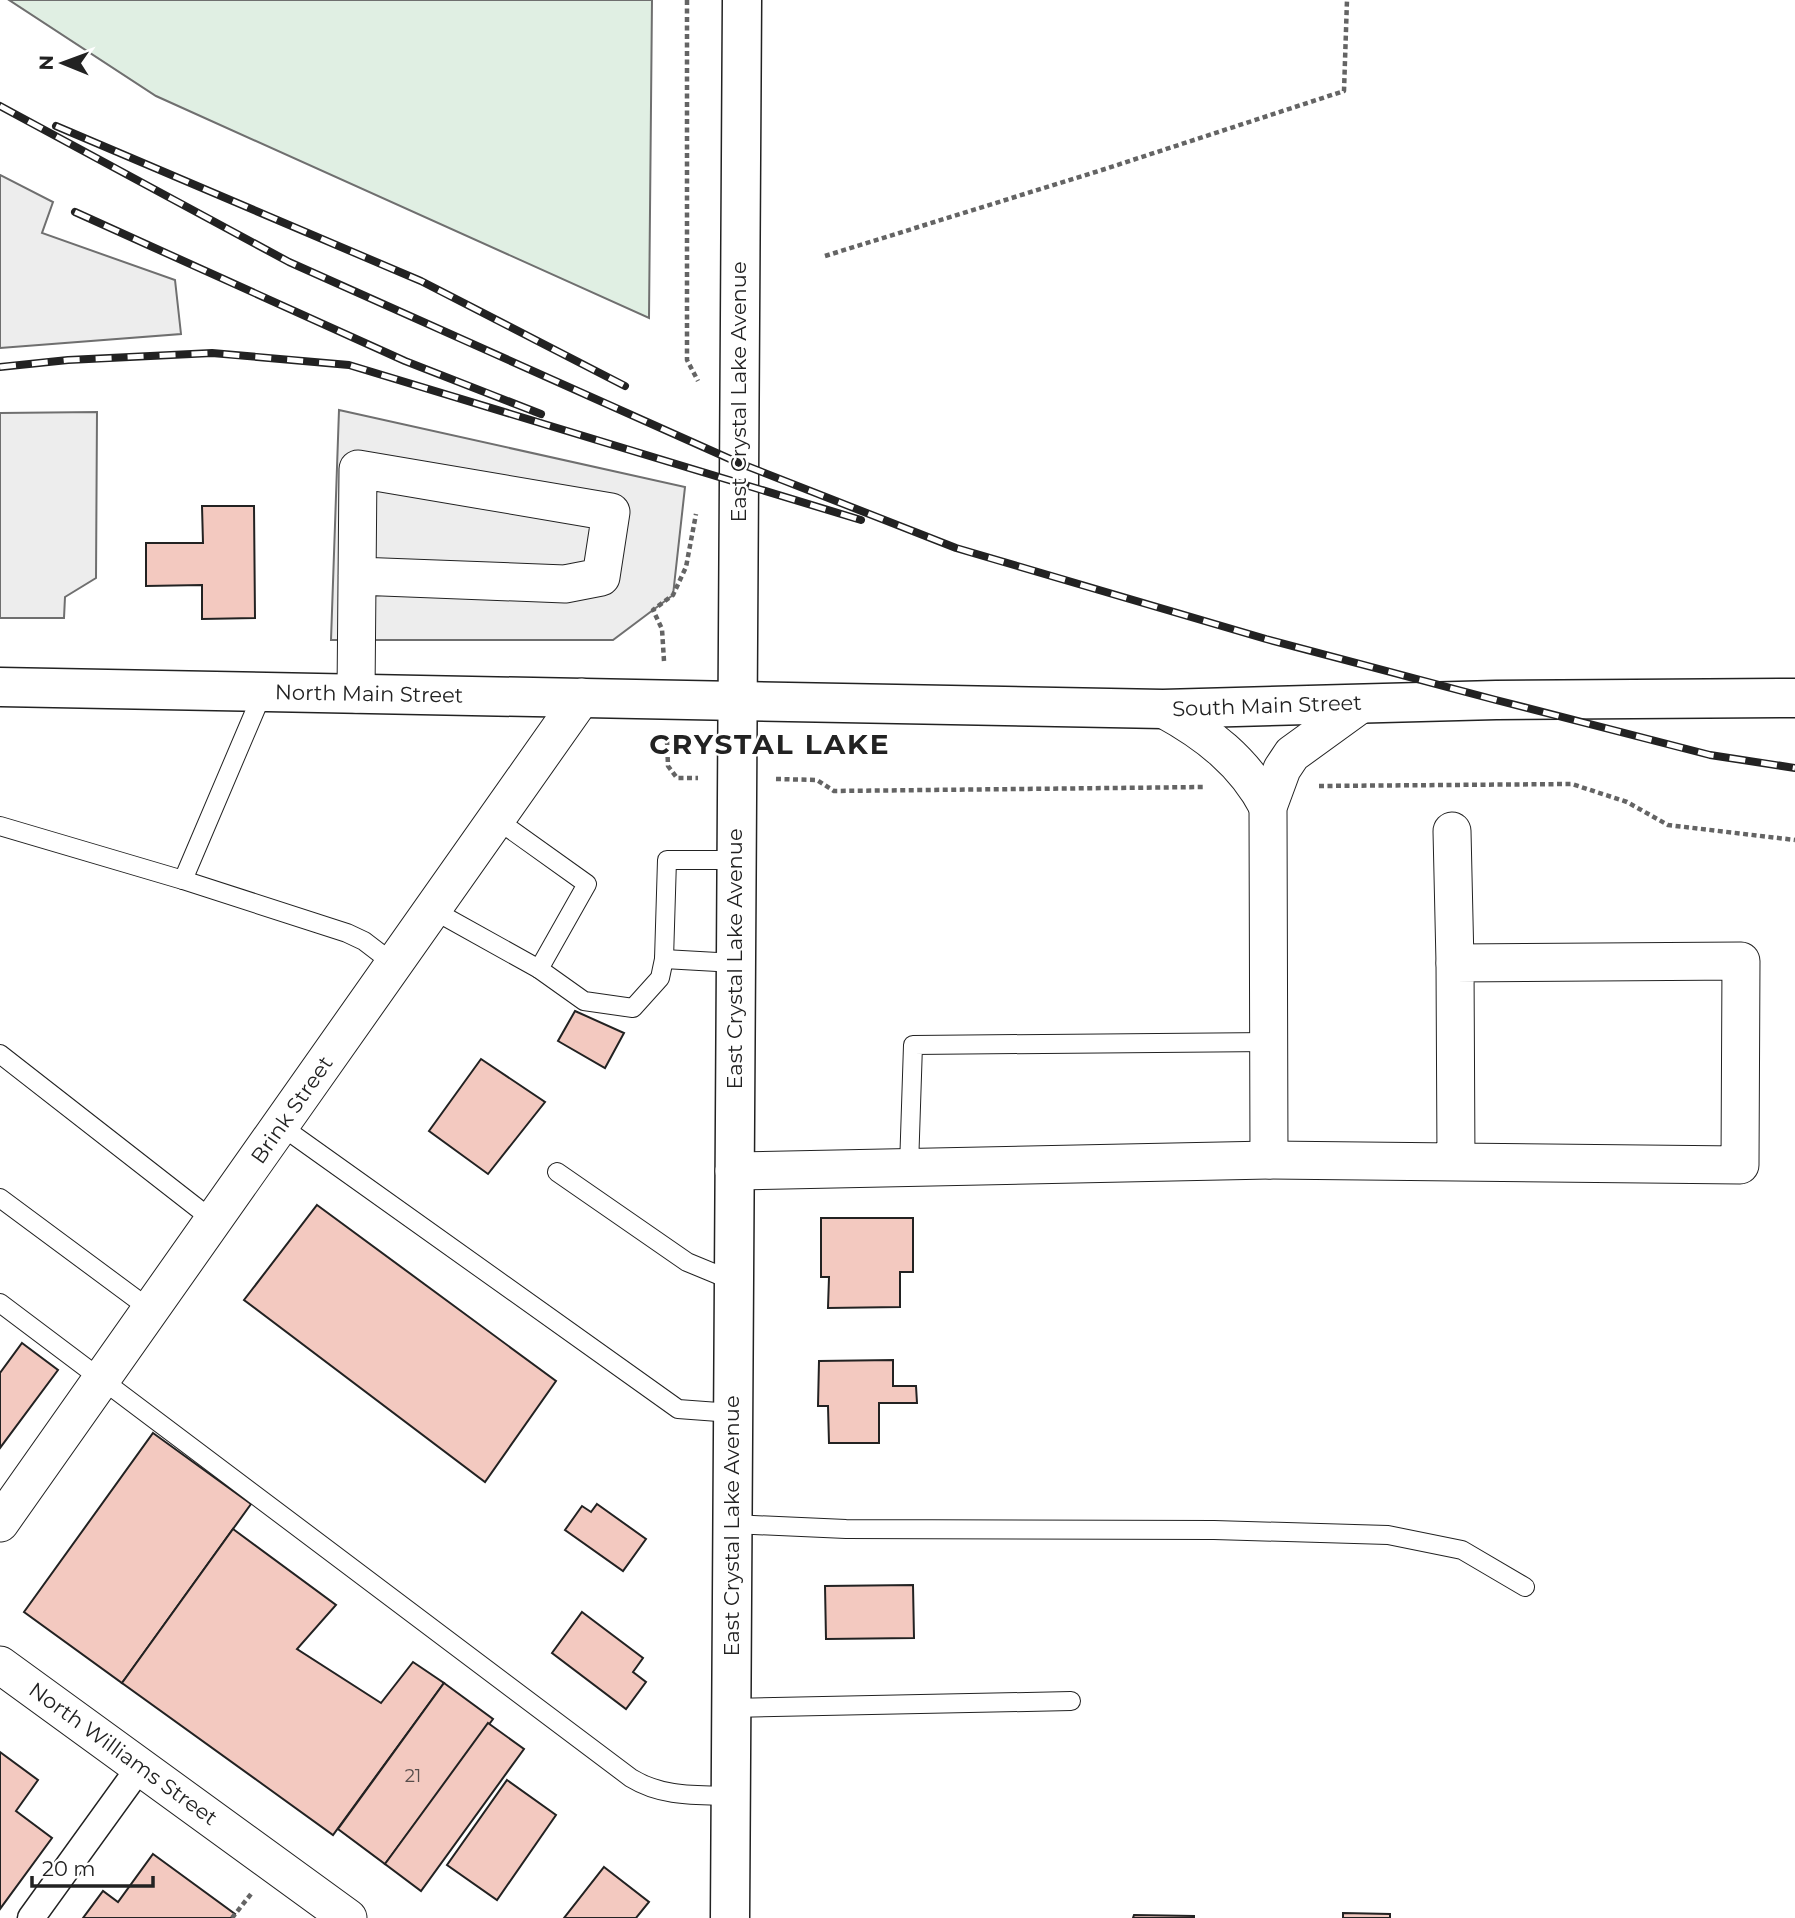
<svg xmlns="http://www.w3.org/2000/svg" width="1795" height="1918" viewBox="0 0 1795 1918" font-family="Montserrat,sans-serif">
	<style>
		.grass { fill: #e0efe3; stroke: #6f6f6f; stroke-width: 2 }
		.parking { fill: #ededed; stroke: #6f6f6f; stroke-width: 2 }
		.building { fill: #f3c9c0; stroke: #222; stroke-width: 2 }
		.lines { fill: none; stroke-linecap: round; stroke-linejoin: round }
		.service-casing { stroke: #222; stroke-width: 20 }
		.pedestrian-casing { stroke: #222; stroke-width: 29 }
		.minor-casing { stroke: #222; stroke-width: 39 }
		.tertiary-casing { stroke: #222; stroke-width: 41 }
		.path { stroke: #646464; stroke-width: 4.5; stroke-dasharray: 5 3.5; stroke-linecap: butt }
		.service { stroke: #fff; stroke-width: 18 }
		.pedestrian { stroke: #fff; stroke-width: 26 }
		.minor { stroke: #fff; stroke-width: 37 }
		.tertiary { stroke: #fff; stroke-width: 38 }
		.rail-casing { stroke: #222; stroke-width: 8 }
		.rail { stroke: #fff; stroke-width: 5; stroke-dasharray: 16; stroke-linecap: butt }
		.labels { text-anchor: middle; stroke-width: 5; stroke-linejoin: round; paint-order: stroke }
		.number-label { font-size: 18px; fill: #564c4a }
		.street-label { font-size: 21px; fill: #222; stroke: #fff }
		.district-label { font-size: 28px; font-weight: bold; letter-spacing: 2px; fill: #222; stroke: #fff }
	</style>
	<rect width="100%" height="100%" fill="#fff"/>
	<path class="grass" d="M9 0H652L649 318 156 96Z"/>
	<g class="parking">
		<path d="M0 175 53 202 42 233 175 280 181 334 0 348Z"/>
		<path d="M339 410 685 487 673 595 613 640H331Z"/>
		<path d="M97 412 96 578 65 597 64 618H0V413Z"/>
	</g>
	<g class="building">
		<path d="M202 506H254L255 618 202 619V585L146 586V543H203Z"/>
		<path d="M575 1011 624 1033 605 1068 558 1041Z"/>
		<path d="M481 1059 545 1102 488 1174 429 1131Z"/>
		<path d="M317 1205 556 1381 485 1482 244 1300Z"/>
		<path d="M821 1218H913V1272H900V1307L828 1308 829 1277H821Z"/>
		<path d="M22 1343 58 1370 0 1448V1373Z"/>
		<path d="M893 1360V1386H916L917 1403H879V1443H829L828 1406H818L819 1361Z"/>
		<path d="M153 1433 251 1504 122 1683 24 1612Z"/>
		<path d="M597 1504 646 1539 623 1571 565 1530 582 1506 591 1512Z"/>
		<path d="M233 1529 336 1605 297 1649 381 1703 413 1662 444 1683 333 1835 122 1683Z"/>
		<path d="M913 1585 914 1638 826 1639 825 1586Z"/>
		<path d="M582 1612 643 1658 633 1672 646 1682 626 1709 552 1653Z"/>
		<path d="M444 1683 493 1719 385 1864 338 1829Z"/>
		<path d="M488 1723 524 1749 421 1891 385 1864Z"/>
		<path d="M0 1752 38 1780 16 1811 52 1838 0 1909Z"/>
		<path d="M507 1780 556 1815 497 1900 447 1865Z"/>
		<path d="M153 1854 235 1914 232 1918H83L103 1891 118 1902Z"/>
		<path d="M604 1867 649 1902 636 1918H564Z"/>
		<path d="M1343 1913 1390 1914V1918H1343Z"/>
		<path d="M1134 1915 1194 1916V1918H1133Z"/>
	</g>
	<g class="lines">
		<g class="service-casing">
			<g id="service">
				<path d="M0 826 183 880 347 933 364 941 394 964"/>
				<path d="M183 880 263 692"/>
				<path d="M433 910 539 969 587 884 496 819"/>
				<path d="M664 959 735 963"/>
				<path d="M539 969 584 1001 633 1008 660 978 664 959 667 860H735"/>
				<path d="M0 1054 214 1221"/>
				<path d="M281 1126 678 1409 732 1413"/>
				<path d="M909 1167 913 1045 1270 1042"/>
				<path d="M557 1172 687 1262 733 1281"/>
				<path d="M0 1198 151 1310"/>
				<path d="M0 1303 631 1778C662 1797 695 1795 730 1796"/>
				<path d="M732 1524 846 1529 1214 1530 1388 1535 1462 1550 1525 1587"/>
				<path d="M731 1708 1071 1701"/>
			</g>
		</g>
		<g class="pedestrian-casing">
			<path id="pedestrian" d="M31 1918 140 1767"/>
		</g>
		<g class="minor-casing">
			<g id="minor">
				<path d="M356 694 358 469 611 512 601 577 565 584 357 576"/>
				<path d="M1163 709C1207 733 1245 762 1268 807"/>
				<path d="M1452 831 1455 963"/>
				<path d="M1269 1160 1268 807 1282 769 1292 754 1361 704"/>
				<path d="M734 1171 1269 1160 1740 1165 1741 961 1455 963 1456 1162"/>
				<path d="M0 1523 582 697"/>
				<path d="M0 1665 348 1918"/>
			</g>
		</g>
		<g class="tertiary-casing">
			<g id="tertiary">
				<path d="M0 687 1163 709 1496 700 1795 698"/>
				<path d="M730 1918 742 0"/>
			</g>
		</g>
		<g class="path">
			<path d="M687 0V360L698 381"/>
			<path d="M825 256 1105 169 1344 91 1347 0"/>
			<path d="M664 661 662 629 653 610 673 595 686 567 696 514"/>
			<path d="M667 740 668 766 677 778H698"/>
			<path d="M776 779 817 780 834 791 1205 787"/>
			<path d="M1319 786 1572 784 1627 802 1668 825 1795 840"/>
			<path d="M232 1918 251 1894"/>
		</g>
		<use href="#service" class="service"/>
		<use href="#pedestrian" class="pedestrian"/>
		<use href="#minor" class="minor"/>
		<use href="#tertiary" class="tertiary"/>
		<g class="rail-casing">
			<g id="rail">
				<path d="M0 106 289 262 739 463 956 548 1266 639 1496 700 1710 755 1795 768"/>
				<path d="M56 126 421 281 625 386"/>
				<path d="M75 212 405 361 541 414"/>
				<path d="M0 367 68 360 212 353 349 365 861 520"/>
			</g>
		</g>
		<use href="#rail" class="rail"/>
	</g>
	<g class="labels">
		<g class="number-label">
			<text x="413" y="1782">21</text>
		</g>
		<g class="street-label">
			<text transform="translate(739 392) rotate(-90)" y="7">East Crystal Lake Avenue</text>
			<text transform="translate(369 694) rotate(1)" y="7">North Main Street</text>
			<text transform="translate(1267 706) rotate(-2)" y="7">South Main Street</text>
			<text transform="translate(735 959) rotate(-90)" y="7">East Crystal Lake Avenue</text>
			<text transform="translate(292 1110) rotate(-55)" y="7">Brink Street</text>
			<text transform="translate(732 1526) rotate(-90)" y="7">East Crystal Lake Avenue</text>
			<text transform="translate(123 1754) rotate(36)" y="7">North Williams Street</text>
		</g>
		<g class="district-label">
			<text x="770" y="754">CRYSTAL LAKE</text>
		</g>
	</g>
	<g transform="translate(63 63) rotate(271)" stroke="#ffffff" stroke-width="5" paint-order="stroke">
	<path d="M0-5L12 26L0 18L-12 26Z" fill="#222222"/>
	<text y="-10" font-size="19" font-weight="bold" text-anchor="middle" fill="#222222">N</text>
	</g>
	<path d="M32 1876v10h121v-10" fill="none" stroke="#222222" stroke-width="3.5"/>
	<text x="42" y="1876" font-size="21" fill="#222222" stroke="#ffffff" stroke-width="5" paint-order="stroke">20 m</text>
</svg>
